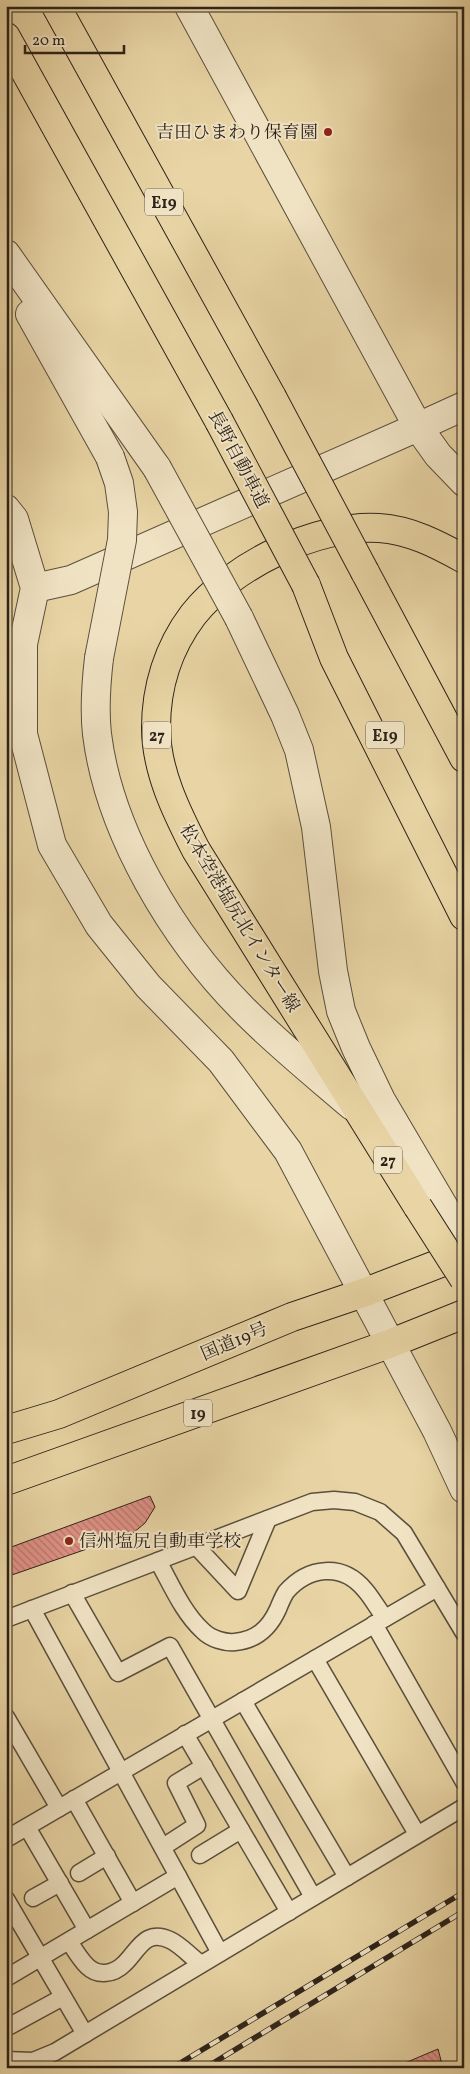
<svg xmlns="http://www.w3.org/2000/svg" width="470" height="2074" viewBox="0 0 470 2074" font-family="Vollkorn,'Noto Serif JP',serif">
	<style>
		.building { fill: url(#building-back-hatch); stroke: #2c231a }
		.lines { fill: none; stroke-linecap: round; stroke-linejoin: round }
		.service-casing { stroke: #5b4f3c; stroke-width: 19 }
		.minor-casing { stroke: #5b4f3c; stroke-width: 30 }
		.tertiary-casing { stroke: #5b4f3c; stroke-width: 30 }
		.primary-casing { stroke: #2c231a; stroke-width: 30 }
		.trunk-casing { stroke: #2c231a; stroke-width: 30 }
		.motorway-casing { stroke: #2c231a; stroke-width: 30 }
		.service { stroke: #f0e3c4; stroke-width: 16 }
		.minor { stroke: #f0e3c4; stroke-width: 28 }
		.tertiary { stroke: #f0e3c4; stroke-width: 28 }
		.primary { stroke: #e8d4a4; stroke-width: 28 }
		.trunk { stroke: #e8d4a4; stroke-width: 28 }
		.motorway { stroke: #e8d4a4; stroke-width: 28 }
		.rail-casing { stroke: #2c231a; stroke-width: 5.5 }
		.rail { stroke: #f0e3c4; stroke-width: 4; stroke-dasharray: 11; stroke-linecap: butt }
		.tertiary-bridge-casing { stroke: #5b4f3c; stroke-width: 30; stroke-linecap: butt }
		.primary-bridge-casing { stroke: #2c231a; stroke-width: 30; stroke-linecap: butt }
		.motorway-bridge-casing { stroke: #2c231a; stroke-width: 30; stroke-linecap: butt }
		.tertiary-bridge { stroke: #f0e3c4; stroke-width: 28 }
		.primary-bridge { stroke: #e8d4a4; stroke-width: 28 }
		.motorway-bridge { stroke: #e8d4a4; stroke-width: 28 }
		.poi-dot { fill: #8f2418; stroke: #f0e3c4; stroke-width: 2 }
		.labels { text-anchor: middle; stroke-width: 4; stroke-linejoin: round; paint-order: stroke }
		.shield { fill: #f0e3c4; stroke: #675d4d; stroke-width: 1 }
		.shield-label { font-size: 16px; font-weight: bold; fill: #2c231a }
		.poi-label { font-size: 18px; fill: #2c231a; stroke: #f0e3c4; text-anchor: end }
		.street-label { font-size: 18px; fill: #2c231a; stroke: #f0e3c4 }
	</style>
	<defs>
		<pattern id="building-back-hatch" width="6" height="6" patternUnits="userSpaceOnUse" patternTransform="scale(1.25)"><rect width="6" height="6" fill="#e19287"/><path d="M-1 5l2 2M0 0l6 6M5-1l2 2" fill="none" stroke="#b7776e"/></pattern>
	</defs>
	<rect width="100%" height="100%" fill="#e8d4a4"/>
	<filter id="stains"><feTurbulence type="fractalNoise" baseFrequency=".004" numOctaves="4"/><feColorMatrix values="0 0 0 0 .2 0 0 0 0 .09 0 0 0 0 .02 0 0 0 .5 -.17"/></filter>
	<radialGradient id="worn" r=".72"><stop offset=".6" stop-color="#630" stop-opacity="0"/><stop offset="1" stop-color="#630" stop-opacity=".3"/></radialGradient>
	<g class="building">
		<path d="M150 1496 155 1507 145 1523 133 1533 6 1577V1549Z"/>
		<path d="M438 2049 443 2068H393Z"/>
	</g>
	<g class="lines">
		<g class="service-casing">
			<g id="service">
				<path d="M196 1546 238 1591 268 1519"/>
				<path d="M158 1561C171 1584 183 1613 203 1631 211 1639 225 1643 235 1642 256 1640 269 1629 278 1609 280 1604 283 1597 286 1592 308 1567 342 1562 365 1590 372 1598 378 1609 385 1618"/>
				<path d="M72 1593 118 1673 170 1646 313 1897"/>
				<path d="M32 1609 220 1953"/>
				<path d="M6 1619 312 1502 334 1500 355 1502 380 1512 404 1533 464 1633"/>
				<path d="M374 1624 464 1782"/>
				<path d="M315 1659 417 1834"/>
				<path d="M243 1701 347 1877"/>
				<path d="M6 1717 59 1808"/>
				<path d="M185 1734 289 1912"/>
				<path d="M74 1799 133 1903"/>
				<path d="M27 1827 87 1930"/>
				<path d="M6 1839 437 1588"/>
				<path d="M163 1847 197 1825 176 1783 204 1766"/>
				<path d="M200 1855 241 1830"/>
				<path d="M79 1873 107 1856"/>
				<path d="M33 1898 60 1883"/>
				<path d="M6 1899 85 2034"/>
				<path d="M69 1941C74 1949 80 1959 87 1966 98 1977 114 1974 124 1964 138 1951 145 1928 170 1940 181 1945 191 1957 201 1964"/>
				<path d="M6 1978 178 1876"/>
				<path d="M6 2028 63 1997"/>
				<path d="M6 2060 33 2061 55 2052 464 1807"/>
			</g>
		</g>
		<g class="minor-casing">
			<g id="minor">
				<path d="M464 406 418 427 438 455 464 482"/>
				<path d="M6 509 14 519 35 588 23 644V734L52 845 99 925 148 986 221 1061 288 1151 437 1431 464 1489"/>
				<path d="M35 588 71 580 418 427 189 6"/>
			</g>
		</g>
		<g class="tertiary-casing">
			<g id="tertiary">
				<path d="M6 254 157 468"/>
				<path d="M30 314 110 457"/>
				<path d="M239 618 285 715 299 750 316 827 333 971 341 1011 356 1048 381 1100 464 1241"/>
				<path d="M99 658C96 684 94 708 97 734 109 832 173 938 242 1008 276 1043 315 1074 352 1106"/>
			</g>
		</g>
		<g class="primary-casing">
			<path id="primary" d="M418 1207 196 850C177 813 156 771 156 728 156 688 168 648 193 615 231 566 317 524 379 528 410 530 437 544 464 559"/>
		</g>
		<g class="trunk-casing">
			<g id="trunk">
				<path d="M6 1430 59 1414 292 1317 363 1293 464 1254"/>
				<path d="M6 1481 389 1344 464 1314"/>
			</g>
		</g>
		<g class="motorway-casing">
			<g id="motorway">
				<path d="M56 6 272 397"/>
				<path d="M6 37 219 421"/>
				<path d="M365 572 464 758"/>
				<path d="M306 585 334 658 464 916"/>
			</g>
		</g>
		<use href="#service" class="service"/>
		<use href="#minor" class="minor"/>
		<use href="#tertiary" class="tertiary"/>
		<use href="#primary" class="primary"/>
		<use href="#trunk" class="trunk"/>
		<use href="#motorway" class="motorway"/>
		<g class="rail-casing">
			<g id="rail">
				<path d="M172 2068 464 1892"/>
				<path d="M205 2068 464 1911"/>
			</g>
		</g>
		<use href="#rail" class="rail"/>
		<g class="tertiary-bridge-casing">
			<g id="tertiary-bridge">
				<path d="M157 468 239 618"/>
				<path d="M99 658 122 540 123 512 119 483 110 457"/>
			</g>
		</g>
		<g class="primary-bridge-casing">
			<path id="primary-bridge" d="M418 1207 464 1279"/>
		</g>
		<g class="motorway-bridge-casing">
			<g id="motorway-bridge">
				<path d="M272 397 365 572"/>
				<path d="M219 421 306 585"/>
			</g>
		</g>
		<use href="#tertiary-bridge" class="tertiary-bridge"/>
		<use href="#primary-bridge" class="primary-bridge"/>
		<use href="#motorway-bridge" class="motorway-bridge"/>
	</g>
	<g class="poi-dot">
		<circle cx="328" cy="132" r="5"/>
		<circle cx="69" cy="1541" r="5"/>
	</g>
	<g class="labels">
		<g class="shield">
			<rect x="145" y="188.5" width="38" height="27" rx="4"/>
			<rect x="143" y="721.5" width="28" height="27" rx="4"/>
			<rect x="366" y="721.5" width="38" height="27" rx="4"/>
			<rect x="374" y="1146.5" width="28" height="27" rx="4"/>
			<rect x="184" y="1399.5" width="28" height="27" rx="4"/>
		</g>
		<g class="shield-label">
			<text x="164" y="208">E19</text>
			<text x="157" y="741">27</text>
			<text x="385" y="741">E19</text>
			<text x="388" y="1166">27</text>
			<text x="198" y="1419">19</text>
		</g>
		<g class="poi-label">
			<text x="318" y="138">吉田ひまわり保育園</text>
			<text x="79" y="1547" text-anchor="start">信州塩尻自動車学校</text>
		</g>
		<g class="street-label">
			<text transform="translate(239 459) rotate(62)" y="6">長野自動車道</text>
			<text transform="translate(240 918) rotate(59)" y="6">松本空港塩尻北インター線</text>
			<text transform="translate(234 1341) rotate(-23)" y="6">国道19号</text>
		</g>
	</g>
	<rect width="470" height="2074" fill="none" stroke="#e8d4a4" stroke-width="25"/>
	<rect x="8" y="8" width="455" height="2059" fill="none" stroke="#2c231a" stroke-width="2.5"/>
	<rect x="12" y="12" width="445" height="2049" fill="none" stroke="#2c231a"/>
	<path d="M25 45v8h99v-8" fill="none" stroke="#2c231a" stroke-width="2.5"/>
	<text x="32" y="45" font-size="15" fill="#2c231a" stroke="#f0e3c4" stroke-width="4" paint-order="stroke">20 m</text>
	<rect width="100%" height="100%" filter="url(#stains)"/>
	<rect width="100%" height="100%" fill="url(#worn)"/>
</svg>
